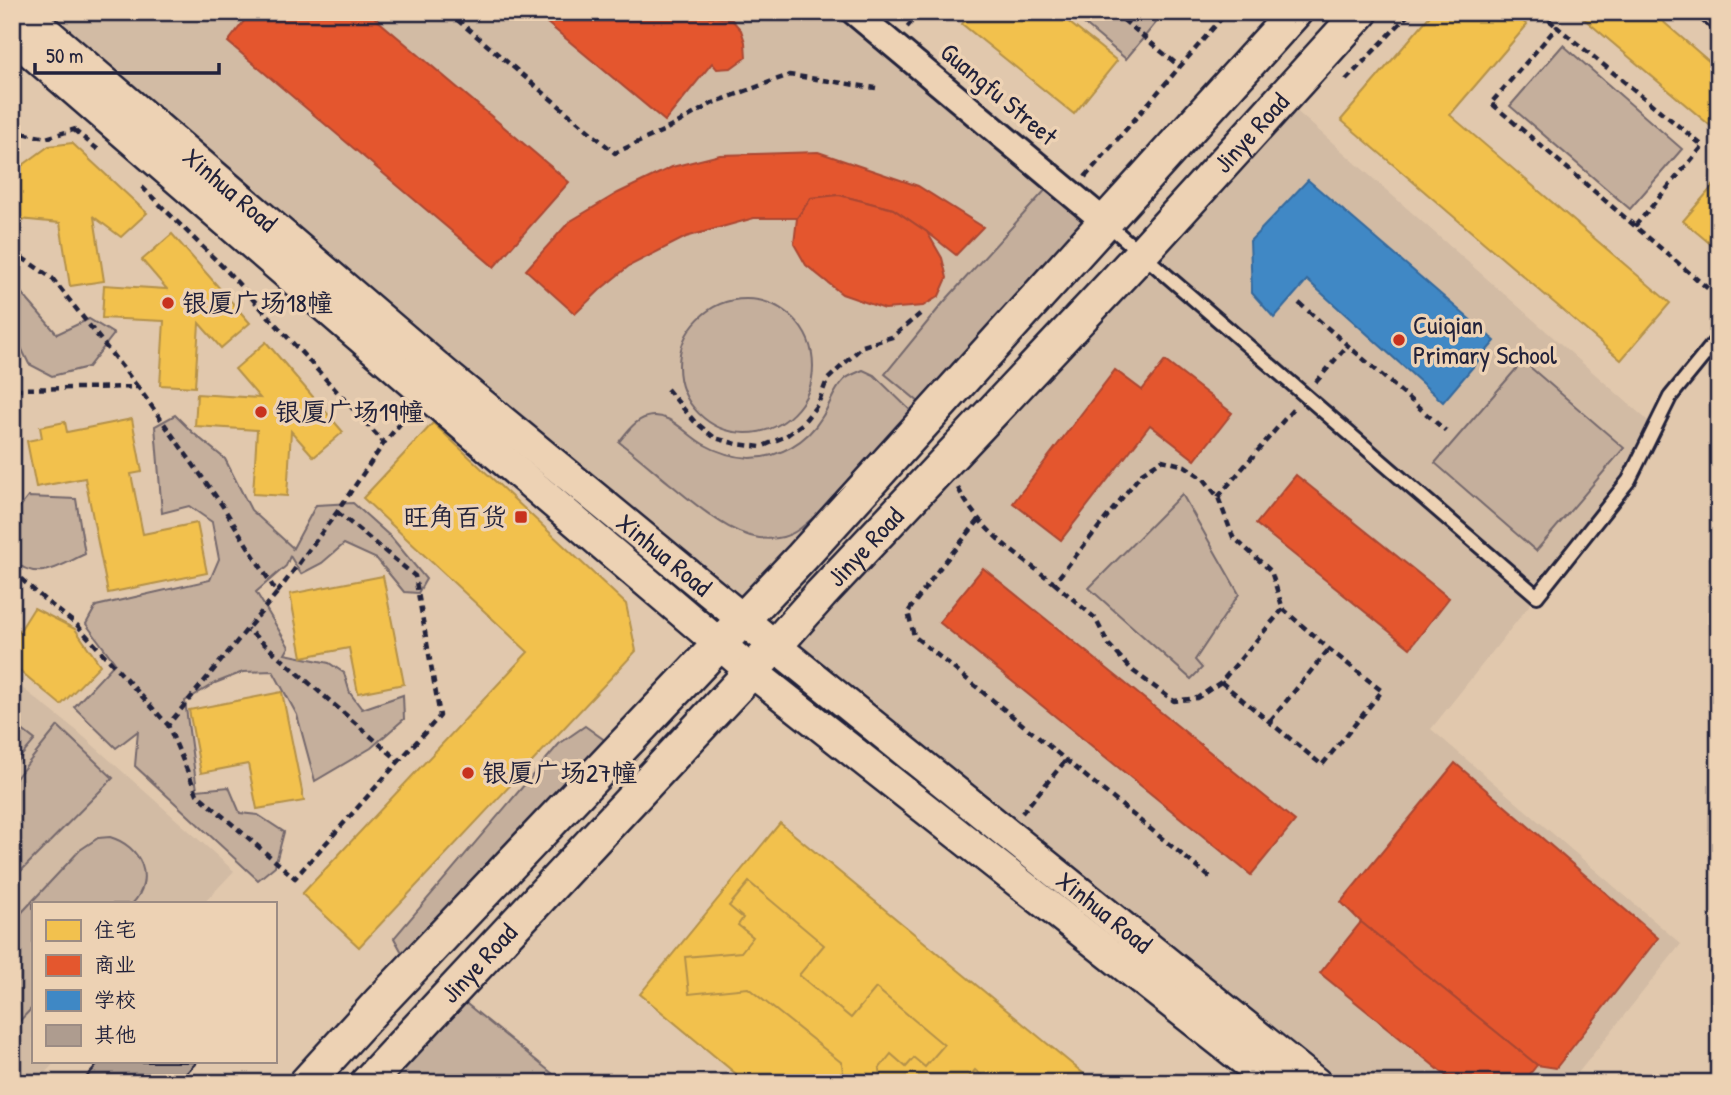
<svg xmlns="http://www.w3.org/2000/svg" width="1731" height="1095" viewBox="0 0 1731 1095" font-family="'Patrick Hand','LXGW WenKai TC',sans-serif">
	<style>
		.built { fill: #d2bba4 }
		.green { fill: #c5af9c; stroke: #74686c; stroke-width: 2 }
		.homes { fill: #f2c14e; stroke: #b49148; stroke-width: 2 }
		.shops { fill: #e4572e; stroke: #aa4732; stroke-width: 2 }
		.schools { fill: #3f88c5; stroke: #36699c; stroke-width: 2 }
		.building { fill: #ae9c8f; stroke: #22223b; stroke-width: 2 }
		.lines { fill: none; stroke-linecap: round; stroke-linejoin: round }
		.service-casing { stroke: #22223b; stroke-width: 18 }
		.minor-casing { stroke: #22223b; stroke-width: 30 }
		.tertiary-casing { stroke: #22223b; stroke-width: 35 }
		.secondary-casing { stroke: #22223b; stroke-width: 38 }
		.path { stroke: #22223b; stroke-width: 4.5; stroke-dasharray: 7 5; stroke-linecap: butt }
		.service { stroke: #edd2b4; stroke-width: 12 }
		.minor { stroke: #edd2b4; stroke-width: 24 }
		.tertiary { stroke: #edd2b4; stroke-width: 30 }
		.secondary { stroke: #edd2b4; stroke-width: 33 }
		.poi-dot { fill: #c8321e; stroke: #edd2b4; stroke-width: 2.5 }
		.labels { text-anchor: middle; stroke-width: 7; stroke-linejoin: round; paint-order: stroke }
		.street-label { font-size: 26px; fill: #22223b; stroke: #edd2b4 }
		.poi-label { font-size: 26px; fill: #22223b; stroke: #edd2b4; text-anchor: start }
	</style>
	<rect width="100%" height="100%" fill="#e1c8ad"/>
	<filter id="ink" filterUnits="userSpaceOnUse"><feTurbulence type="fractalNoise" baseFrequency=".0143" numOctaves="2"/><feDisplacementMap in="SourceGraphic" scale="14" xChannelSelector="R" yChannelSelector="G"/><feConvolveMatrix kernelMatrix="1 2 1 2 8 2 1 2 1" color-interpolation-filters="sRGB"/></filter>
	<g filter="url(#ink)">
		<g class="built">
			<path d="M24 12H853L1104 222 742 618Z"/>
			<path d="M1283 99 1655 427 1629 480 1431 729 1681 944 1570 1083H1317L775 646Z"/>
			<path d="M12 680 76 730 234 871 203 904H33V1062H55L36 1083H12Z"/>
		</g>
		<g class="green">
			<path d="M1070 12H1165L1126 59Z"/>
			<path d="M1563 45 1682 149 1630 209 1510 106Z"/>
			<path d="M1049 186 1090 225 925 407 885 374 943 303Z"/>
			<path d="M18 289 57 334 89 319 114 334 88 367 52 376 29 364 12 329V296Z"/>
			<circle cx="746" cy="366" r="67"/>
			<path d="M1523 361 1624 448 1536 551 1435 463Z"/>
			<path d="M863 370 874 375 911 411 814 517C805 525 795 534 783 537 742 548 698 506 669 483 652 469 636 455 619 442 626 433 635 420 647 417 670 411 685 434 703 444 717 452 734 457 750 458 779 458 807 442 822 417 830 405 833 391 844 380 849 375 857 373 863 370Z"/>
			<path d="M175 415 192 432 225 459 251 510 293 548 292 550 316 505 353 503 392 538 426 579 418 593 404 592 377 559 344 544 322 563 301 574 290 556 286 566 256 592 289 647 285 654 329 663 344 673 350 693 362 709 403 695 404 719 371 748 315 781 297 715 273 671 243 672 215 683 185 701 197 790 229 787 240 813 258 815 284 832 275 866 258 880 135 766 138 731 116 748 74 707 115 663 86 624 96 606 210 580 219 559 212 522 189 506 162 513 155 426Z"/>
			<path d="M1182 494 1239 594 1195 660 1202 668 1191 679 1089 588Z"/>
			<path d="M28 497 76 499 85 554C59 566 38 583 12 560V517Z"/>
			<path d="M12 722 35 740 12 767Z"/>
			<path d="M58 726 113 778 12 880V783Z"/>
			<path d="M585 726 610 744 404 956 394 938 559 744Z"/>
			<path d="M110 837C141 846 156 879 132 904H33V1007L12 1029V923L80 850 98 838Z"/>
			<path d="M452 992 564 1083H367Z"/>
		</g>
		<g class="homes">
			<path d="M971 12H1056L1117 61 1074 114 962 24Z"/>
			<path d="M1433 12H1512L1527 25 1450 115 1670 303 1621 360 1341 120Z"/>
			<path d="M1576 12H1652L1719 70V133Z"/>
			<path d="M72 143 147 213 121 237 94 217 104 281 70 286 60 223 19 219 12 209V164L23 165 49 146Z"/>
			<path d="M1719 179V251L1683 221Z"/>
			<path d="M172 234 250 323 221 348 199 323 195 387 160 385 164 321 102 318 104 285 167 289 142 260Z"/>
			<path d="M266 342 343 432 314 457 291 431 287 496 253 494 257 430 195 426 197 394 260 398 235 369Z"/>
			<path d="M132 419 142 472 131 474 143 534 197 523 207 573 108 593 85 478 36 487 27 441 42 438 40 427 65 422 67 432Z"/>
			<path d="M433 423 626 604 636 651 359 947 302 894 528 652 363 498Z"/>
			<path d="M383 576 404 684 358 693 349 648 302 657 290 594Z"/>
			<path d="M34 608 75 629 100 665 61 705 12 664V643Z"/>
			<path d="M282 692 304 801 257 809 248 764 201 773 189 710Z"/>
			<path d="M780 823 1095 1083H747L640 994Z"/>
			<path d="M749 882 824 945 799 975 851 1018 876 988 944 1045 925 1067 914 1058 906 1067 891 1054 879 1069 881 1083H844L842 1063 748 988 689 994 685 957 741 952 753 937 738 925 743 918 729 906Z"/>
			<path d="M975 1070 991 1083H964Z"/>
		</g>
		<g class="shops">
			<path d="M251 12H379L375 18 569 182 494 267 228 42Z"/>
			<path d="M534 12H695L700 17H716L732 20 741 30 745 42 746 57 731 68 717 69 712 63 665 121Z"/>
			<path d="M818 152 918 186 983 227 956 255 927 232 893 209 839 195 811 198 797 218H754L686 237 629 266 602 288 575 314 526 270 569 222 618 193 672 167 720 155Z"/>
			<path d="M839 195 893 209 927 232 942 258 947 278 939 296 923 306 885 309 842 294 806 265 794 244 797 218 811 198Z"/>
			<path d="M1165 361 1232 413 1195 460 1150 425 1061 540 1013 503 1115 370 1142 390Z"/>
			<path d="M1296 475 1449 598 1410 648 1256 524Z"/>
			<path d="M983 568 1295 821 1251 875 939 622Z"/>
			<path d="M1455 763 1658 938 1556 1068 1537 1065 1361 922 1341 902Z"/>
			<path d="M1361 922 1537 1065 1523 1083H1455L1320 973Z"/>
		</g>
		<path class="schools" d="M1308 180 1495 341 1443 402 1307 280 1274 318 1252 293 1250 241Z"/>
		<path class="building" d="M100 1062H197L177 1083H81Z"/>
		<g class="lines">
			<g class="service-casing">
				<path id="service" d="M1106 223 1537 596 1629 480 1670 397 1719 337"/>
			</g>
			<g class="minor-casing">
				<g id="minor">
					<path d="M854 12 1105 222"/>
					<path d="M1712 12 1719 18"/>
				</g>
			</g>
			<g class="tertiary-casing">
				<g id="tertiary">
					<path id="s1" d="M23 12 444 373 775 646 1316 1083"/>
					<path d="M12 36 426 394 751 671 1273 1083"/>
				</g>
			</g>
			<g class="secondary-casing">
				<g id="secondary">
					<path d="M306 1083 380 1002 802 557 1295 12"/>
					<path id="s2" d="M367 1083 775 646 821 594 1141 254 1361 12"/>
				</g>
			</g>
			<g class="path">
				<path d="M448 12 615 153 665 130 713 103 789 75 876 88"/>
				<path d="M1114 12 1180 67"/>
				<path d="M1540 12 1557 27"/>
				<path d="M907 27 920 12"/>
				<path d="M1346 80 1411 12"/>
				<path d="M74 130 101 152"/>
				<path d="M12 131 46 138 76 129"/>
				<path d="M1085 177 1227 12"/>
				<path d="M142 187 227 271 384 443 410 412"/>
				<path d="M1635 226 1703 146 1557 27 1491 103 1719 298"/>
				<path d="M12 251 52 278 137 386"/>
				<path d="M1299 303 1446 431"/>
				<path d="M12 365 18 415 12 433"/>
				<path d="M1316 382 1347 346"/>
				<path d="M15 389 138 387 222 505 277 593 168 725"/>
				<path d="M667 389 694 421 715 438 737 444 761 447 786 436 802 424 818 404 827 380 863 346 892 337 920 314"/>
				<path d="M958 488C981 532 1016 554 1054 583L1142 473 1162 460 1185 466 1204 479 1218 497 1233 537 1271 571 1283 609 1221 682 1197 698 1174 701 1133 671 1109 645 1095 618 1054 583"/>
				<path d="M1218 497 1295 407"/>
				<path d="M337 512 415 576 440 716 399 761"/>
				<path d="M979 520 939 569 908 612 914 636 1213 880"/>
				<path d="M12 571 45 600 77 625 168 725 197 794 295 878 399 761 247 629"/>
				<path d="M277 593 337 512 384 443"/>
				<path d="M1221 682 1322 765 1382 691 1329 649 1283 609"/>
				<path d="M1270 721 1329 649"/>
				<path d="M1022 813 1066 760"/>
			</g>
			<use href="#service" class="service"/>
			<use href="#minor" class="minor"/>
			<use href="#tertiary" class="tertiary"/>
			<use href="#secondary" class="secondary"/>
		</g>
	</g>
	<g class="poi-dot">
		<circle cx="168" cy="303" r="7"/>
		<circle cx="1399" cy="340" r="7"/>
		<circle cx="261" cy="412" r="7"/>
		<rect x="514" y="510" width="14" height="14" rx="3.5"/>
		<circle cx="468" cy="773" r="7"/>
	</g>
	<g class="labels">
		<g class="street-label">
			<text transform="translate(999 94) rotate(40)" y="9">Guangfu Street</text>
			<text dy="9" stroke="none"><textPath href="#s2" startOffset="1298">Jinye Road</textPath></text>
			<text dy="9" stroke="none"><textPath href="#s1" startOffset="273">Xinhua Road</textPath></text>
			<text dy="9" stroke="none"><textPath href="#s2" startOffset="732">Jinye Road</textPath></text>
			<text dy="9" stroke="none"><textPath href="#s1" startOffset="840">Xinhua Road</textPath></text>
			<text dy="9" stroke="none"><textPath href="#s1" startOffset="1407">Xinhua Road</textPath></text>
			<text dy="9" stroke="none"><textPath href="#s2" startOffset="164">Jinye Road</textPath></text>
		</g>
		<g class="poi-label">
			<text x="182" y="312">银厦广场18幢</text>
			<text x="1413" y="334">Cuiqian<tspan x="1413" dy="30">Primary School</tspan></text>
			<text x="275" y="421">银厦广场19幢</text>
			<text x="507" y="526" text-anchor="end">旺角百货</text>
			<text x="482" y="782">银厦广场27幢</text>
		</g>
	</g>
	<rect width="1731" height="1095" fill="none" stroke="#edd2b4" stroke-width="42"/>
	<rect x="21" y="21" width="1689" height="1053" fill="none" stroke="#22223b" stroke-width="2.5" filter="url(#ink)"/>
	<rect x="32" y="902" width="245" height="161" fill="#edd2b4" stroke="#9c8c84" stroke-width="2"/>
	<rect x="46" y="920" width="35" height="21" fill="#f2c14e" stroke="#9c8c84" stroke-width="2"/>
	<text x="94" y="937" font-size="21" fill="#22223b">住宅</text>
	<rect x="46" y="955" width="35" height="21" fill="#e4572e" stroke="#9c8c84" stroke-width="2"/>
	<text x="94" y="972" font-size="21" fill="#22223b">商业</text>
	<rect x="46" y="990" width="35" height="21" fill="#3f88c5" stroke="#9c8c84" stroke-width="2"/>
	<text x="94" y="1007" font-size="21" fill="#22223b">学校</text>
	<rect x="46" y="1025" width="35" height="21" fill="#ae9c8f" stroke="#9c8c84" stroke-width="2"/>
	<text x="94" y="1042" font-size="21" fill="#22223b">其他</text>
	<path d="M35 63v10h184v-10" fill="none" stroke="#22223b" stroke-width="3.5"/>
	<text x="46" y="63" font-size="21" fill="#22223b" stroke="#edd2b4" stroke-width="5" paint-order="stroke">50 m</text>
</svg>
